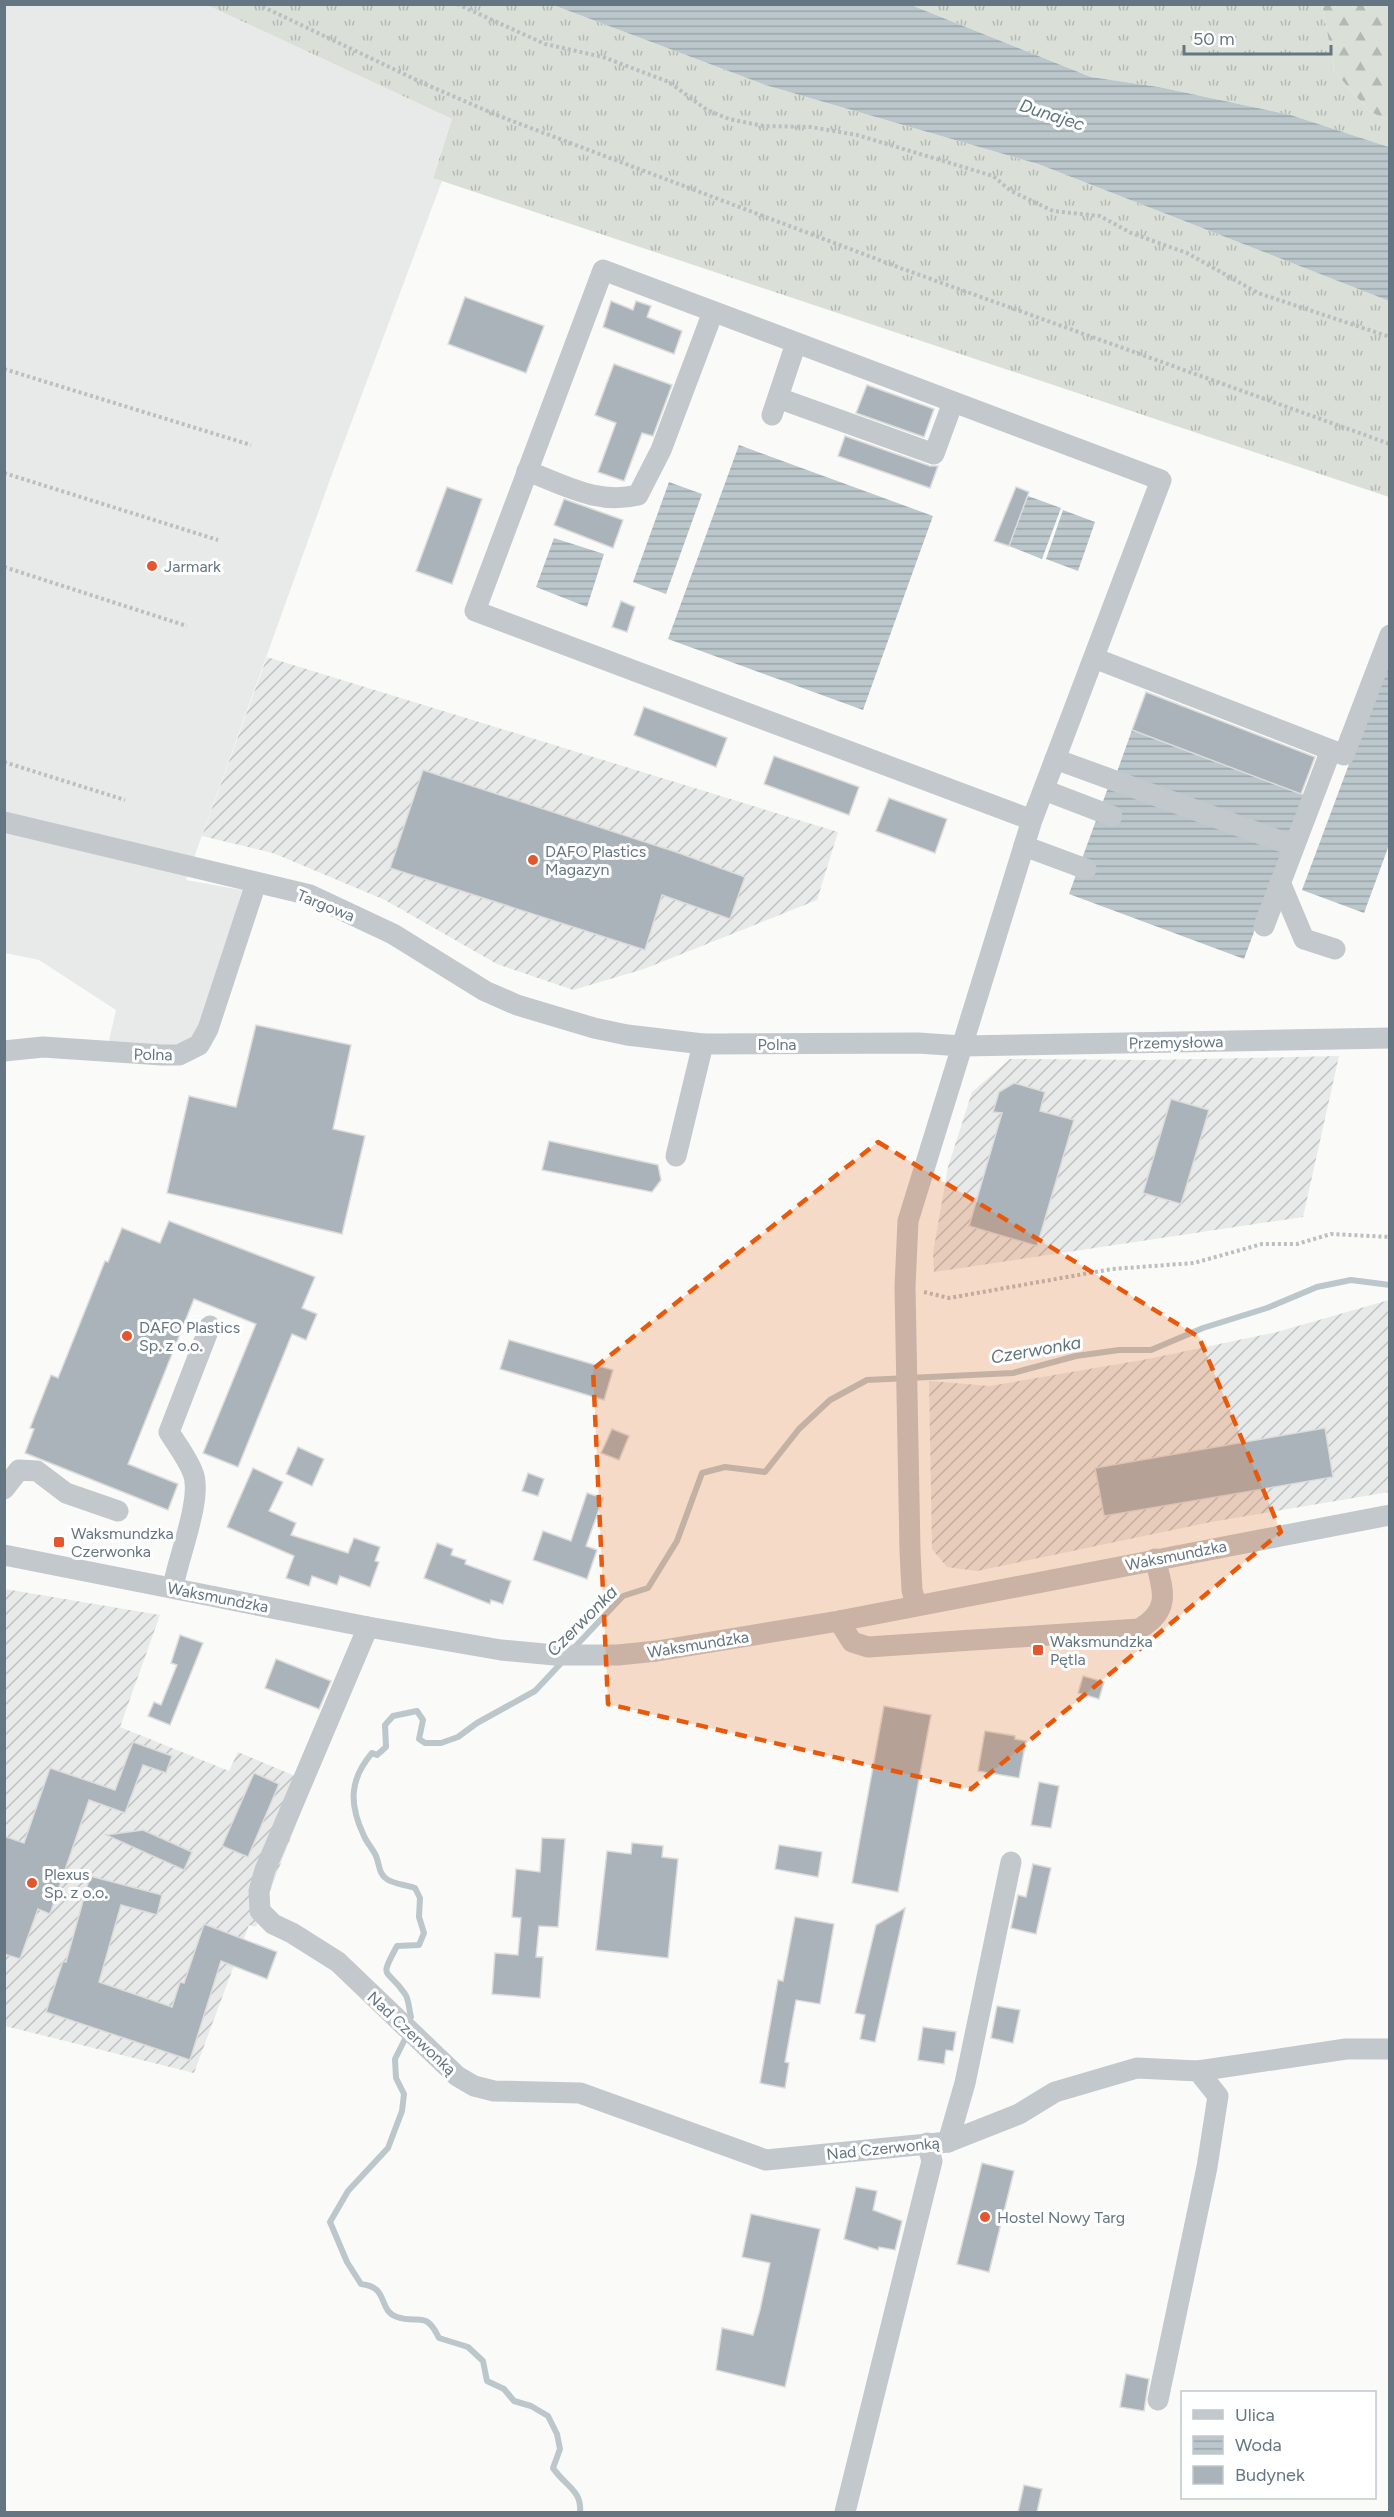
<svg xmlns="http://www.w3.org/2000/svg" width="1394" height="2517" viewBox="0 0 1394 2517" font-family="Figtree,sans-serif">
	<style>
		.built { fill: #e8e9e9 }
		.industrial { fill: url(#industrial-furrows) }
		.grass { fill: url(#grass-tufts) }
		.forest { fill: url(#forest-firs) }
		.water { fill: url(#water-rules) }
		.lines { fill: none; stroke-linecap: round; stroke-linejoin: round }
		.stream { stroke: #bbc7cb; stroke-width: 6 }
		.building { fill: #aab3b9; stroke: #dcdcda; stroke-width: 1.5 }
		.path { stroke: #bbbfc2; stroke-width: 4; stroke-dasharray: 3 3; stroke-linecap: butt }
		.minor { stroke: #c3c8cc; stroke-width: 21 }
		.marked { fill: #e8590c; fill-opacity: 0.2; stroke: #e8590c; stroke-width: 4.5; stroke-dasharray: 12 8; stroke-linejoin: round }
		.poi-dot { fill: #e4572e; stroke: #fff; stroke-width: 2 }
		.labels { text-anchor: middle; stroke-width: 6; stroke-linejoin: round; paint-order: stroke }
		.poi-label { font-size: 16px; fill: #657683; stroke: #fff; text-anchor: start }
		.street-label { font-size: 16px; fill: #657683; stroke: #fff }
		.water-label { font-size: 18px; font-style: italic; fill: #60757c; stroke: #fff }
	</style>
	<defs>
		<pattern id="industrial-furrows" width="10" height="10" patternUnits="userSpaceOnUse" patternTransform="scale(1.5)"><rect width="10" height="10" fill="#e8e9e9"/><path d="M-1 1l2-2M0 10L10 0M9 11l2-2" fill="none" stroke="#c0c1c2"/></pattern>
		<pattern id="grass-tufts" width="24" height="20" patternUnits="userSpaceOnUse" patternTransform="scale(1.5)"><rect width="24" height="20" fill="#dadfd7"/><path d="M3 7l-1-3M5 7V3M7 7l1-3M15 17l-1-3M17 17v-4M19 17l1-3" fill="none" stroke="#b4b9b4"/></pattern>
		<pattern id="forest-firs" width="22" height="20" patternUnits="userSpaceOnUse" patternTransform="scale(1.5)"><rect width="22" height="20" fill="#dadfd7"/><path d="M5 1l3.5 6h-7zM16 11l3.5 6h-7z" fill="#b4b9b4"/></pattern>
		<pattern id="water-rules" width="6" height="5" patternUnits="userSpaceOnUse" patternTransform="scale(1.5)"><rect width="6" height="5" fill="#bbc7cb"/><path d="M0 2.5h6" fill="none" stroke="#9ca6aa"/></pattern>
	</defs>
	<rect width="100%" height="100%" fill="#fafaf8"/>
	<path class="built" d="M4 5H207L452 119 433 177 442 181 332 474 186 880 242 890 205 1021 192 1046 108 1045 116 1010 39 960 5 953Z"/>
	<g class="industrial">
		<path d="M267 657 838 832 817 900 644 969 573 990 497 964 385 900 273 853 202 836Z"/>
		<path d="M1339 1056 1303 1217 934 1272 933 1253 948 1167 972 1092 1010 1059 1148 1060Z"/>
		<path d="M1389 1300V1492L1211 1522 977 1571 947 1567 932 1549 929 1381 990 1386 1148 1359 1277 1332Z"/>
		<path d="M5 1589 160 1615 120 1727 229 1771 238 1752 312 1783 256 1927 249 1925 194 2073 5 2026Z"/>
	</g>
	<g class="grass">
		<path d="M207 5H553L765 85 1038 164 1389 301V497L433 178 452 119Z"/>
		<path d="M911 5H1322L1335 72 1369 111 1389 121V147L1291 115 1159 87 1091 77Z"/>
	</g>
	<path class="forest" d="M1322 5H1389V121L1369 111 1335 72Z"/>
	<g class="water">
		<path d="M553 5H911L1091 77 1159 87 1291 115 1389 147V301L1038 164 765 85Z"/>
		<path d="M739 445 933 516 863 710 668 639Z"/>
		<path d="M669 482 702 494 666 594 633 582Z"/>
		<path d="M1028 496 1061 508 1042 559 1009 546Z"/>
		<path d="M1063 510 1095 522 1078 571 1046 559Z"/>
		<path d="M554 538 604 554 587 607 536 587Z"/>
		<path d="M1389 657V845L1364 913 1302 890Z"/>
		<path d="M1132 730 1304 795 1288 835 1117 772Z"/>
		<path d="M1109 785 1284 850 1244 959 1069 894Z"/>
	</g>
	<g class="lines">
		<g class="stream">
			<path d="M572 1650 623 1596 648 1588 677 1541 702 1473 725 1467 765 1472 799 1429 830 1400 867 1380 1013 1373 1076 1356 1119 1350H1151L1203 1328 1267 1308 1317 1287 1351 1280 1390 1285"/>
			<path d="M411 2017C409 2010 409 1999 405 1994 387 1967 378 1981 397 1946L419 1945 424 1933 419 1917 420 1898 415 1888C407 1885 395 1884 388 1880 378 1874 380 1865 376 1856 373 1849 367 1843 364 1836 349 1804 349 1780 372 1753L377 1755 386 1747 385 1725 393 1716 417 1711 423 1720 419 1739 425 1743H441L458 1737 477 1723 535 1691 564 1660"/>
			<path d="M404 2041 395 2059 396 2078 404 2094 402 2111 388 2148 348 2191 330 2222 347 2262 361 2284C390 2287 377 2310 397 2317 419 2325 425 2309 439 2338L468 2347 483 2361 487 2381 504 2389 514 2401 531 2406 548 2416 557 2434 560 2449 553 2468C565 2486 582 2490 580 2512"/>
		</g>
	</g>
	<g class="building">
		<path d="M465 297 544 326 526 373 448 344Z"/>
		<path d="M611 301 633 310 636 301 651 306 647 317 682 331 674 354 603 327Z"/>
		<path d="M614 364 672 385 653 436 642 433 624 481 598 472 616 423 595 415Z"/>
		<path d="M867 385 934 409 924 437 856 413Z"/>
		<path d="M845 436 930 466H938L930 488 838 456Z"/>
		<path d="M447 487 482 499 452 584 416 571Z"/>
		<path d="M1016 487 1029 492 1009 546 994 541Z"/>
		<path d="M564 499 623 520 613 548 554 525Z"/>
		<path d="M621 601 635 607 627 632 612 627Z"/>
		<path d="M1146 692 1315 757 1301 794 1132 730Z"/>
		<path d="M644 707 727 738 716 767 634 735Z"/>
		<path d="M774 756 859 787 849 815 764 784Z"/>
		<path d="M423 770 676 852 745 877 730 919 662 895 645 950 390 868Z"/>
		<path d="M889 798 947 819 935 853 876 831Z"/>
		<path d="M256 1025 351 1045 333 1129 365 1136 342 1234 167 1193 189 1096 236 1107Z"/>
		<path d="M1014 1083 1045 1092 1040 1111 1074 1120 1037 1246 969 1226 1002 1113 993 1112 999 1092Z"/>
		<path d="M1171 1099 1209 1110 1181 1204 1143 1193Z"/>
		<path d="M549 1141 658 1165 661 1180 652 1192 542 1170Z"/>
		<path d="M169 1221 315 1277 302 1308 317 1314 306 1340 292 1334 238 1467 203 1453 256 1324 194 1299 128 1464 178 1484 168 1510 25 1453 34 1429 30 1428 51 1375 58 1378 105 1261 108 1262 122 1228 160 1243Z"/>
		<path d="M509 1340 613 1370 604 1400 500 1369Z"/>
		<path d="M1325 1428 1333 1477 1104 1516 1095 1468Z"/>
		<path d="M612 1429 629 1436 619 1460 601 1453Z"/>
		<path d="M298 1447 324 1459 312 1486 286 1474Z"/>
		<path d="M253 1468 283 1482 269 1511 296 1523 291 1535 348 1553 354 1538 380 1547 375 1561 379 1562 370 1587 340 1576 337 1585 312 1576 309 1586 286 1578 294 1556 227 1527Z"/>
		<path d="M528 1473 544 1479 538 1496 522 1491Z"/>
		<path d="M587 1493 603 1498 586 1546 597 1550 587 1579 533 1560 543 1531 571 1541Z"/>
		<path d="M437 1543 453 1549 451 1555 466 1560 465 1564 511 1581 503 1604 491 1600 490 1604 424 1578Z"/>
		<path d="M180 1635 203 1643 170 1725 148 1716 154 1702 161 1705 177 1665 171 1663Z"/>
		<path d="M276 1659 331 1681 319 1709 265 1688Z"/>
		<path d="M1083 1676 1104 1682 1099 1699 1078 1693Z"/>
		<path d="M884 1706 931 1715 898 1892 852 1883Z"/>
		<path d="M985 1731 1015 1736V1739L1026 1741 1019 1778 978 1771Z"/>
		<path d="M133 1742 172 1756 166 1773 143 1765 125 1813 89 1800 50 1914 38 1909 20 1959 4 1954V1836L24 1843 50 1768 115 1790Z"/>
		<path d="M254 1773 279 1784 248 1857 222 1846Z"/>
		<path d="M1039 1782 1059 1786 1051 1828 1031 1825Z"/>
		<path d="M143 1830 192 1852 184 1870 106 1835Z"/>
		<path d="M542 1838 565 1839 558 1927 539 1926 536 1957H543L540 1998 492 1994 495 1953 518 1955 521 1918 512 1917 516 1869 540 1872Z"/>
		<path d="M632 1843 663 1846 662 1857 678 1859 668 1958 596 1950 607 1851 631 1854Z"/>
		<path d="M779 1845 822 1852 818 1877 775 1869Z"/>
		<path d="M1033 1864 1051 1868 1036 1934 1011 1928 1018 1895 1026 1897Z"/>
		<path d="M90 1876 162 1895 157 1915 121 1905 99 1982 172 2007 180 1982 184 1983 204 1924 277 1952 267 1979 221 1961 190 2060 46 2012 63 1961 66 1962Z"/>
		<path d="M905 1908 875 2042 860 2039 865 2015 855 2013 876 1925Z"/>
		<path d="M795 1917 834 1924 820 2004 796 2000 785 2062 789 2063 785 2088 760 2083 778 1980 783 1981Z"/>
		<path d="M997 2006 1020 2010 1013 2043 991 2038Z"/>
		<path d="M923 2027 956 2032 953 2051 946 2050 944 2064 918 2060Z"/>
		<path d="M982 2163 1014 2171 989 2272 957 2264Z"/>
		<path d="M856 2187 877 2191 873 2210 902 2221 895 2250 879 2247 878 2250 844 2239Z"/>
		<path d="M751 2214 820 2229 785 2387 716 2370 722 2328 753 2335 760 2310 770 2263 742 2257Z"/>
		<path d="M1126 2374 1149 2379 1144 2411 1120 2407Z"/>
		<path d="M1024 2485 1042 2489 1037 2512H1018Z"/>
	</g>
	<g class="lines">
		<g class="path">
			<path d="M257 4 425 84 499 116 903 269 1390 444"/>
			<path d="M457 4 545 44 603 57 669 82 707 110 729 119 763 126 811 127 857 135 993 176 1011 191 1053 211 1100 216 1131 233 1187 253 1258 293 1390 337"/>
			<path d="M4 369 251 445"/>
			<path d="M4 473 218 540"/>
			<path d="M4 567 187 626"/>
			<path d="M4 762 125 800"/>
			<path d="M924 1292 949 1298 1112 1269 1194 1263 1262 1244H1297L1331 1234 1390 1237"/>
		</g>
		<g class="minor">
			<path d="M778 398 934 454 953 402"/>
			<path d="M772 415 796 343"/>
			<path d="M527 471C565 485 597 505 638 495L661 450 713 312"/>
			<path d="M1094 658 1344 755 1390 635"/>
			<path d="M1055 759 1294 846"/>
			<path d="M1044 790 1112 816"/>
			<path d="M4 822 310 895 393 934 485 991 517 1005 594 1028 627 1035 703 1044 918 1043 962 1046 1390 1038"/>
			<path d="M1024 846 1086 869"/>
			<path d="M1280 882 1304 939 1335 949"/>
			<path d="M1264 926 1331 750"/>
			<path d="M4 1051 43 1047 162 1055H179L199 1045 208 1029 256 883"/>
			<path d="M676 1156 703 1044"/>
			<path d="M4 1489 19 1470 37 1471 66 1493 118 1511"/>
			<path d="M4 1555 368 1627 501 1650 555 1655H618L657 1651 839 1621 1390 1515"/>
			<path d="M173 1587C178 1558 203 1497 193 1473 188 1459 177 1445 169 1432L210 1326"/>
			<path d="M916 1605 912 1590 910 1551 905 1287 908 1221 1032 820 1161 480 603 270 475 611 1032 820"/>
			<path d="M839 1621 852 1642 868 1647 1139 1629C1172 1610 1163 1590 1155 1559"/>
			<path d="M368 1627 265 1870 259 1891 260 1911 273 1924 292 1933 338 1962 457 2076 474 2086 494 2091 580 2093 766 2160 948 2142 1019 2114 1055 2092 1137 2068 1198 2071 1218 2096 1207 2167 1158 2400"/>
			<path d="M1198 2071 1346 2049H1390"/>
			<path d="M948 2142 965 2083 1011 1862"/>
			<path d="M845 2512 932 2161 927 2143"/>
		</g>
	</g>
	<path class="marked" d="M878 1142 1199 1337 1281 1532 971 1789 608 1704 593 1369Z"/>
	<g class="poi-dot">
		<circle cx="152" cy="566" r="6"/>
		<circle cx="533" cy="860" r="6"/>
		<circle cx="127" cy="1336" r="6"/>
		<rect x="53" y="1536" width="12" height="12" rx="3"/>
		<rect x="1032" y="1644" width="12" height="12" rx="3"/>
		<circle cx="32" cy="1883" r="6"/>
		<circle cx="985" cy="2217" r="6"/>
	</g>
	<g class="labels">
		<g class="poi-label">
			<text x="164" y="572">Jarmark</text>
			<text x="545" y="857">DAFO Plastics<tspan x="545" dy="18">Magazyn</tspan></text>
			<text x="139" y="1333">DAFO Plastics<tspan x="139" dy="18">Sp. z o.o.</tspan></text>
			<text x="71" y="1539">Waksmundzka<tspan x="71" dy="18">Czerwonka</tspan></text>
			<text x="1050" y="1647">Waksmundzka<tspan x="1050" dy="18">Pętla</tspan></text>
			<text x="44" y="1880">Plexus<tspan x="44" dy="18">Sp. z o.o.</tspan></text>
			<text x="997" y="2223">Hostel Nowy Targ</text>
		</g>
		<g class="street-label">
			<text transform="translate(326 905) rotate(22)" y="6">Targowa</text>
			<text transform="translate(1176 1042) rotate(-1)" y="6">Przemysłowa</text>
			<text x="777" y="1050">Polna</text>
			<text transform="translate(153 1054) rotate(1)" y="6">Polna</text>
			<text transform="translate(1176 1555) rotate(-11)" y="6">Waksmundzka</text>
			<text transform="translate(218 1597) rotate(11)" y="6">Waksmundzka</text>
			<text transform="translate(698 1644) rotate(-9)" y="6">Waksmundzka</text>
			<text transform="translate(412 2033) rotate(43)" y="6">Nad Czerwonką</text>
			<text transform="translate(883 2148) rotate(-6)" y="6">Nad Czerwonką</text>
		</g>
		<g class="water-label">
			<text transform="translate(1052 115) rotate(18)" y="6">Dunajec</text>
			<text transform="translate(1036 1350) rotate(-10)" y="6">Czerwonka</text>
			<text transform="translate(582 1621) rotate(-45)" y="6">Czerwonka</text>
		</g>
	</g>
	<rect width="1394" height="2517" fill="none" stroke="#657683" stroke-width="12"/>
	<rect x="1181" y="2391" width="195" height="108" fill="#ffffff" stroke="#c1c8cd" stroke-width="1.5"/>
	<rect x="1193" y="2410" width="30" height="9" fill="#c3c8cc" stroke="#c1c8cd" stroke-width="1.5"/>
	<text x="1235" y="2421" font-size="18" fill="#657683">Ulica</text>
	<rect x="1193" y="2436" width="30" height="18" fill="url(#water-rules)" stroke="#c1c8cd" stroke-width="1.5"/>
	<text x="1235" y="2451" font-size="18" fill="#657683">Woda</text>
	<rect x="1193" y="2466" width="30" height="18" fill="#aab3b9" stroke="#c1c8cd" stroke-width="1.5"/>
	<text x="1235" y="2481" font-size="18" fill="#657683">Budynek</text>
	<path d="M1184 45v9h147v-9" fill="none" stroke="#657683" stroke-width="3"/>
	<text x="1193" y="45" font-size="18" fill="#657683" stroke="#ffffff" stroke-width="4.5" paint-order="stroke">50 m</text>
</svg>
